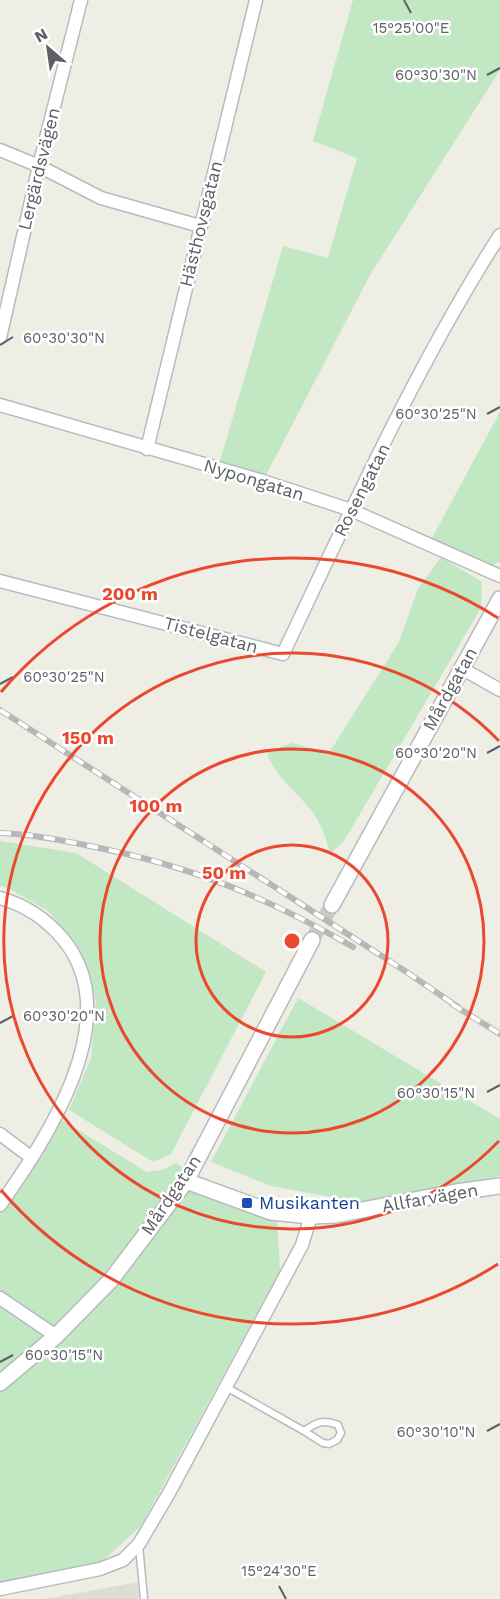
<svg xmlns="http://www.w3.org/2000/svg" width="500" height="1599" viewBox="0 0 500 1599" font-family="'Work Sans',sans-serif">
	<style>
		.education { fill: #dfddd3 }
		.green { fill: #c1e7c3 }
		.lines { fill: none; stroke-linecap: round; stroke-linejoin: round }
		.tertiary-tunnel { stroke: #cacac5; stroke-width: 15; stroke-dasharray: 15 8; stroke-linecap: butt }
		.service-casing { stroke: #b7babf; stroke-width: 9 }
		.minor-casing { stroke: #b7babf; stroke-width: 15 }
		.tertiary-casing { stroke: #b7babf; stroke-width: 18 }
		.service { stroke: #fff; stroke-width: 6 }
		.minor { stroke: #fff; stroke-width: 12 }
		.tertiary { stroke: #fff; stroke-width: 15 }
		.rail-casing { stroke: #b6b7b7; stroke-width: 6 }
		.rail { stroke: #fff; stroke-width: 4; stroke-dasharray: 11; stroke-linecap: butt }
		.ticks { fill: none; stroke: #5d6066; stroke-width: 2 }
		.ring { fill: none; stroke: #eb4830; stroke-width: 3 }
		.transit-dot { fill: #1a4fb4; stroke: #fff; stroke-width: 2 }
		.labels { text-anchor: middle; stroke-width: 5; stroke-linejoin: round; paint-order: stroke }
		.street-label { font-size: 18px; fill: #5d6066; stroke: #fff }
		.transit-label { font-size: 18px; fill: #164399; stroke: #fff; text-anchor: start }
		.ticks-label { font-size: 15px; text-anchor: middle; fill: #5d6066; stroke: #fff; stroke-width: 5; stroke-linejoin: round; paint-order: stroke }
		.centre { fill: #eb4830; stroke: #fff; stroke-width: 3 }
		.ring-label { font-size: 18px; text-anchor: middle; font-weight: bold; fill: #eb4830; stroke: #fff; stroke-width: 5; stroke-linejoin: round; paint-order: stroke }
	</style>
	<rect width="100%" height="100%" fill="#efeee5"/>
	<path class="education" d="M138 1582 139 1599H44Z"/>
	<g class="green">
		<path d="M353 0H500V70L370 275 263 481 218 468 283 246 328 258 357 158 313 141Z"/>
		<path d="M500 412V562L492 565 432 538Z"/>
		<path d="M441 557 482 582 481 608 344 841 330 854C326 838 322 825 312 811 297 792 273 775 267 752L292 743 329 753 399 642 418 589Z"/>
		<path d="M0 841 76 853 266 972 171 1154 153 1162 69 1110 91 1058 96 1001 77 945 48 911 8 888 0 886Z"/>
		<path d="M298 998 500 1119V1176L345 1207 337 1198 271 1186 211 1162Z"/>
		<path d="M60 1119 147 1172 162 1170 176 1163 187 1170 109 1276 57 1327 46 1325 0 1293V1214L42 1156Z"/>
		<path d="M188 1188 277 1222 280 1271 141 1526 98 1565 0 1585V1390Z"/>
		<path d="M0 1303 42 1332 41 1343 0 1376Z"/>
	</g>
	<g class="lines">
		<path class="tertiary-tunnel" d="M312 940 332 905"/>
		<g class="service-casing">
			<g id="service">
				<path d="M226 1387 304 1431 323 1443 329 1444 337 1440 341 1433 338 1425C323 1419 317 1422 304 1431"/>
				<path d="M139 1545 144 1599"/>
			</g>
		</g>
		<g class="minor-casing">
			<g id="minor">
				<path d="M0 150 39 166 101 198 200 226"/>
				<path d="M0 338 39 166 81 0"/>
				<path d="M0 405 263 481 351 510 500 576"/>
				<path d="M147 449 256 0"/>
				<path d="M0 581 283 654C350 513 416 366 500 235"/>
				<path d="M461 668 500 690"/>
				<path d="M0 898C26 905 46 919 63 939 128 1018 47 1138 0 1205"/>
				<path d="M0 1134 32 1158"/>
				<path d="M0 1298 56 1336"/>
				<path d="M0 1589 100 1569 123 1560 139 1544 169 1493 302 1245 311 1216"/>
			</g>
		</g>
		<g class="tertiary-casing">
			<g id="tertiary">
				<path d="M332 905 500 599"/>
				<path d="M186 1181 271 1212 311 1216 336 1215 456 1192 500 1186"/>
				<path d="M0 1383 56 1336 111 1280 186 1181 312 940"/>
			</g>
		</g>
		<use href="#service" class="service"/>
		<use href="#minor" class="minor"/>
		<use href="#tertiary" class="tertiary"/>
		<g class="rail-casing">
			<g id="rail">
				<path d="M0 710 405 971 458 1007"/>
				<path d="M0 833C30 834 61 840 90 846 188 865 267 897 353 947"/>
				<path d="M452 1004 500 1034"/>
			</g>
		</g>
		<use href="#rail" class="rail"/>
	</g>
	<path class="ticks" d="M404 0 411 13M487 75 500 68M0 345 13 337M487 414 500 407M0 684 13 677M487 753 500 746M0 1023 13 1016M487 1092 500 1085M0 1362 13 1355M487 1431 500 1424M279 1586 286 1599"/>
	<g class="ring">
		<circle cx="292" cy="941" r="96"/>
		<circle cx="292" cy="941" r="192"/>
		<path d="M499 1141A288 288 0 1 1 499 741"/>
		<path d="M498 1264A383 383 0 0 1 1 1190M1 692A383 383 0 0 1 498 618"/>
	</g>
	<rect class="transit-dot" x="241" y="1197" width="12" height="12" rx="3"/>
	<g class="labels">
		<g class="street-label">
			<text transform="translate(39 169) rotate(-76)" y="6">Lergärdsvägen</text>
			<text transform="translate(201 224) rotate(-76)" y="6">Hästhovsgatan</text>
			<text transform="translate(254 480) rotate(17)" y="6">Nypongatan</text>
			<text transform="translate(362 490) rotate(-63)" y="6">Rosengatan</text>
			<text transform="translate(211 635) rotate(15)" y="6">Tistelgatan</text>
			<text transform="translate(450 689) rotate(-61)" y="6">Mårdgatan</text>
			<text transform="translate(171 1195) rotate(-56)" y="6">Mårdgatan</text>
			<text transform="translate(430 1198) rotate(-10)" y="6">Allfarvägen</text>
		</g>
		<g class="transit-label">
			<text x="259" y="1209">Musikanten</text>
		</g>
	</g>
	<g class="ticks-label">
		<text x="411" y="33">15°25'00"E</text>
		<text x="436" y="80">60°30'30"N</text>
		<text x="64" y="343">60°30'30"N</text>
		<text x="436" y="419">60°30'25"N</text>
		<text x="64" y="682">60°30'25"N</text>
		<text x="436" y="758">60°30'20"N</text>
		<text x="64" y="1021">60°30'20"N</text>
		<text x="436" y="1098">60°30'15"N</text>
		<text x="64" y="1360">60°30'15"N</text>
		<text x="436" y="1437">60°30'10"N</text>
		<text x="279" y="1576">15°24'30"E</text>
	</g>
	<circle cx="292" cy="941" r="9" class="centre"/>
	<g class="ring-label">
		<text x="130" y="600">200 m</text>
		<text x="88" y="744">150 m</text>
		<text x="156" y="812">100 m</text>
		<text x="224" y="879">50 m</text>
	</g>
	<g transform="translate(48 48) rotate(331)" stroke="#ffffff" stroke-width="4.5" paint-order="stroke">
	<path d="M0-4.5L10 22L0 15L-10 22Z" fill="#5d6066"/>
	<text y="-9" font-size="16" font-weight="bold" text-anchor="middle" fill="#5d6066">N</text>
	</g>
</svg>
